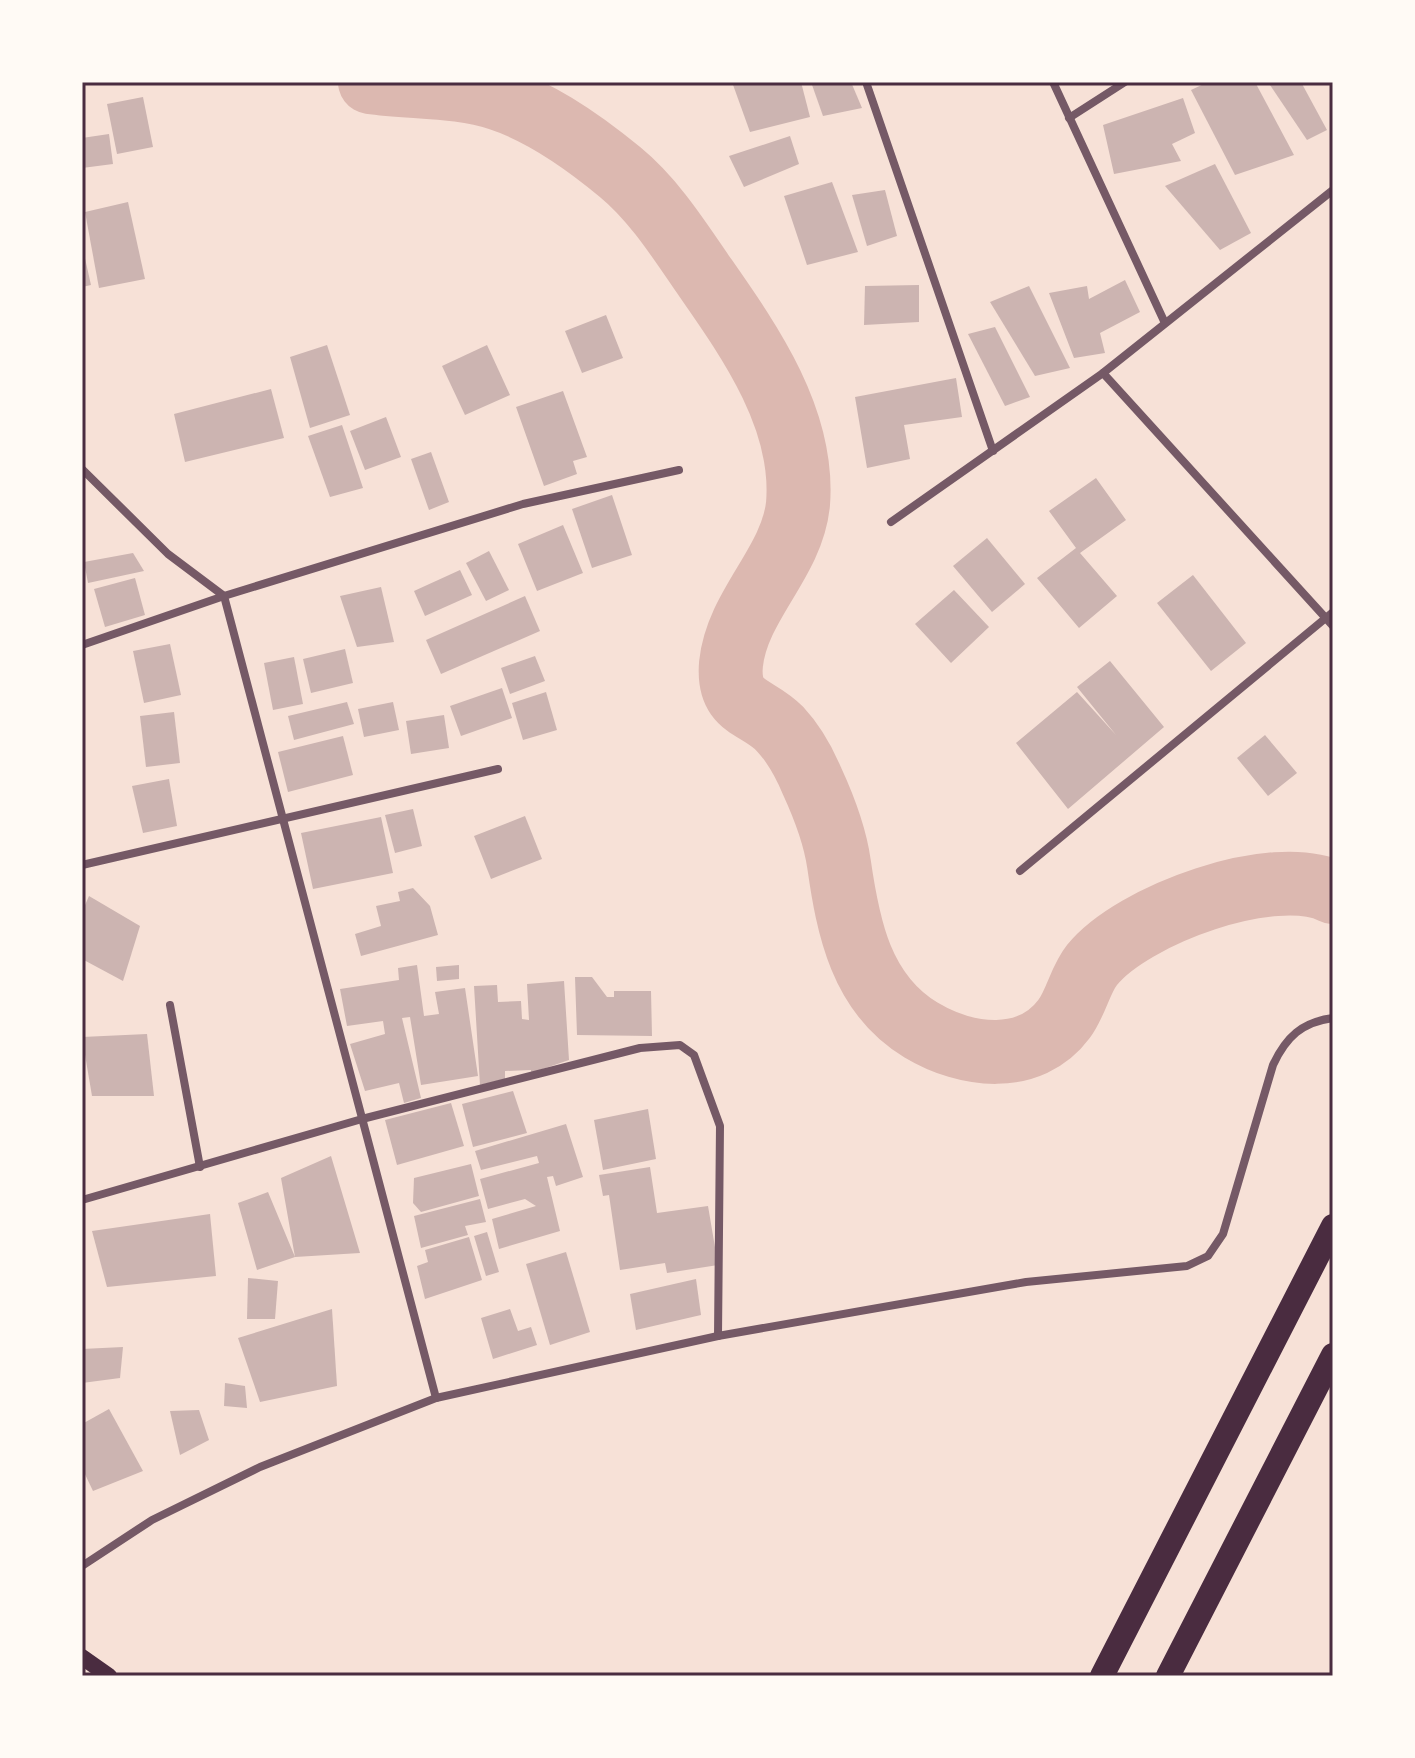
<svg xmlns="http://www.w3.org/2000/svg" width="1415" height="1758" viewBox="0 0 1415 1758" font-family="'Fira Sans Condensed',sans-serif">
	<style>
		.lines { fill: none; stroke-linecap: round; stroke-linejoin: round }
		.river { stroke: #dcb8b0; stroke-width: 64 }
		.building { fill: #ccb4b1 }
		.minor { stroke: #755966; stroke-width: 8 }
		.secondary { stroke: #4a2c40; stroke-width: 16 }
		.motorway { stroke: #4a2c40; stroke-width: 24 }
		.neatline { fill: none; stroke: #4a2c40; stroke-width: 3 }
	</style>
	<rect width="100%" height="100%" fill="#f7e1d7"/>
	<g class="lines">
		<path class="river" d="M370 82C413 88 459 85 500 99 543 113 585 143 620 172 653 199 678 238 702 273 748 339 805 418 798 504 792 563 737 605 731 664 727 709 757 705 780 729 794 744 804 762 812 781 824 807 835 836 839 864 848 927 861 994 921 1030 966 1057 1030 1065 1064 1019 1076 1003 1080 980 1092 965 1132 915 1274 863 1333 892"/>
	</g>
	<g class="building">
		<path d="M732 82H801L810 117 750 132Z"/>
		<path d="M811 82H851L862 108 823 116Z"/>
		<path d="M1208 82H1255L1294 155 1235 175 1191 90Z"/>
		<path d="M1268 82H1301L1327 130 1307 140Z"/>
		<path d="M143 97 153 147 117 154 107 104Z"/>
		<path d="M1183 98 1195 133 1172 144 1181 161 1114 174 1103 125Z"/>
		<path d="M109 134 113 164 82 168V138Z"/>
		<path d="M790 136 799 164 744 187 729 156Z"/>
		<path d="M1215 164 1251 233 1220 250 1165 186Z"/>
		<path d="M832 182 858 252 807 265 784 196Z"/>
		<path d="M885 190 897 236 867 246 852 195Z"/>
		<path d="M128 202 145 279 99 288 85 212Z"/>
		<path d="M82 245 91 285 82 287Z"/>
		<path d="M1125 280 1140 312 1100 333 1105 353 1074 358 1049 293 1087 286 1089 299Z"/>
		<path d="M919 285V322L864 325 865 286Z"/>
		<path d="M1029 286 1070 368 1035 376 990 302Z"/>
		<path d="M606 315 623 358 582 373 565 331Z"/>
		<path d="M995 327 1030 397 1005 406 968 334Z"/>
		<path d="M327 345 350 415 310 428 290 357Z"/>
		<path d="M487 345 510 395 465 415 442 366Z"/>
		<path d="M956 378 962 417 904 425 910 459 867 468 855 397Z"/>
		<path d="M271 389 284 438 185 462 174 414Z"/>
		<path d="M563 391 587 457 573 461 577 474 544 486 516 407Z"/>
		<path d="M386 417 401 457 365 470 350 431Z"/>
		<path d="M342 425 363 488 330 497 308 436Z"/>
		<path d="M431 452 449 502 429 510 411 459Z"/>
		<path d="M1096 478 1126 520 1080 553 1117 596 1079 628 1037 578 1076 548 1049 511Z"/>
		<path d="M612 495 632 555 592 568 572 509Z"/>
		<path d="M563 525 583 573 537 591 518 544Z"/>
		<path d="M987 538 1025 584 992 612 953 566Z"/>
		<path d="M489 551 509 590 486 601 466 563Z"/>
		<path d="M133 553 144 571 88 583 84 562Z"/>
		<path d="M460 570 472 595 425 616 414 591Z"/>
		<path d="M1193 575 1246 643 1211 671 1157 603Z"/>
		<path d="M135 578 145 615 105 627 94 589Z"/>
		<path d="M381 587 394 642 357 647 340 596Z"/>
		<path d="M954 590 989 627 951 663 915 624Z"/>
		<path d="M525 596 540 631 441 674 426 640Z"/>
		<path d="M170 644 181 695 144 703 133 651Z"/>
		<path d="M345 649 353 683 311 693 303 659Z"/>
		<path d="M535 656 545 681 510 694 501 668Z"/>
		<path d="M294 657 303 704 273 710 264 663Z"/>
		<path d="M1110 661 1164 727 1068 809 1016 743 1077 692 1116 735 1077 687Z"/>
		<path d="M502 688 512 718 461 736 450 706Z"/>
		<path d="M546 692 557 730 523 740 512 703Z"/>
		<path d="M347 702 354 724 294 740 288 716Z"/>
		<path d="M393 702 399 730 364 737 358 709Z"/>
		<path d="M174 712 180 763 146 767 140 716Z"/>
		<path d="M444 715 449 748 411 754 406 721Z"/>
		<path d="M1265 735 1297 773 1268 796 1237 758Z"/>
		<path d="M343 736 353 775 288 792 278 752Z"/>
		<path d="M169 779 177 826 143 833 132 786Z"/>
		<path d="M413 809 422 846 395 853 385 815Z"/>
		<path d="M525 816 542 859 491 879 474 836Z"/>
		<path d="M381 817 393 873 313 889 301 833Z"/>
		<path d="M413 888 430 906 438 935 361 956 355 934 381 926 376 906 400 901 398 892Z"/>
		<path d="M89 896 140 926 123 981 82 959V912Z"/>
		<path d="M417 965 424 1016 439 1014 435 992 465 988 478 1076 421 1085 410 1017 402 1018 421 1098 404 1103 399 1083 365 1091 350 1044 385 1034 383 1021 347 1026 340 989 399 980 398 968Z"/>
		<path d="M459 965V979L437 981 436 967Z"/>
		<path d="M575 977H592L607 997H614V991H651L652 1036 577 1035Z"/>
		<path d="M564 981 569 1060 531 1073V1070L505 1071V1079L480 1085 474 986 497 985 498 1002 521 1001 522 1019 529 1020 527 984Z"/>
		<path d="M147 1034 154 1096H92L82 1037Z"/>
		<path d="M513 1091 527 1133 473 1147 462 1104Z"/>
		<path d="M451 1103 464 1146 397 1165 385 1120Z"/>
		<path d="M648 1109 656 1159 603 1170 594 1120Z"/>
		<path d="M566 1124 583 1177 556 1186 553 1176 547 1177 560 1231 499 1249 492 1219 536 1206 525 1199 488 1209 480 1179 539 1163 537 1156 481 1170 475 1151Z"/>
		<path d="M331 1156 360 1253 295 1257 257 1270 238 1203 268 1192 295 1257 281 1178Z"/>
		<path d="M471 1164 479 1196 421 1212 413 1203 414 1178Z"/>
		<path d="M650 1167 657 1213 708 1206 718 1265 667 1273 665 1263 620 1270 609 1195 603 1196 599 1175Z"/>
		<path d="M480 1199 486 1222 465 1226 468 1235 421 1248 414 1216Z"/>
		<path d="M210 1214 216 1276 107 1287 92 1231Z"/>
		<path d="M487 1232 499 1272 486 1276 474 1236Z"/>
		<path d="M469 1237 482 1280 425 1299 417 1266 428 1262 425 1250Z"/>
		<path d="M566 1252 590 1332 550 1345 526 1264Z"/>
		<path d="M248 1278 278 1281 275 1319H247Z"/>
		<path d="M696 1279 701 1315 636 1330 630 1294Z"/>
		<path d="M332 1309 337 1386 260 1402 238 1338Z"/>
		<path d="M510 1309 518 1331 531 1327 537 1345 493 1359 481 1318Z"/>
		<path d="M123 1347 120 1378 82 1383V1349Z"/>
		<path d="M225 1383 245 1386 247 1408 224 1406Z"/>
		<path d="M109 1409 143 1471 93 1491 82 1468V1424Z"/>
		<path d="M199 1410 209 1440 180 1455 170 1411Z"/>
	</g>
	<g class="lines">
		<g class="minor">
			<path d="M866 82 993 451"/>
			<path d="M1053 82 1164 321"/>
			<path d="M1069 118 1125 82"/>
			<path d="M1103 373 1333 626"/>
			<path d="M82 469 168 554 224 596 436 1398"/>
			<path d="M891 522 1103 373 1333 190"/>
			<path d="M82 645 224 596 523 504 679 470"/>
			<path d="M82 865 498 769"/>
			<path d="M1020 871 1333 612"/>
			<path d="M170 1005 200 1167"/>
			<path d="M82 1200 362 1119 640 1048 680 1045 694 1055 720 1126 718 1336"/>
			<path d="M82 1566 152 1520 260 1467 436 1398 718 1336 1026 1282 1187 1266 1208 1256 1223 1234 1273 1065C1286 1037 1302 1022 1333 1018"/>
		</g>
		<path class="secondary" d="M82 1657 109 1676"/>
		<g class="motorway">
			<path d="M1102 1676 1333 1226"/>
			<path d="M1168 1676 1333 1355"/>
		</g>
	</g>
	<rect width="1415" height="1758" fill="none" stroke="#fffaf5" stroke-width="168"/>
	<rect x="84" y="84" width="1247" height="1590" class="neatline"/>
</svg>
